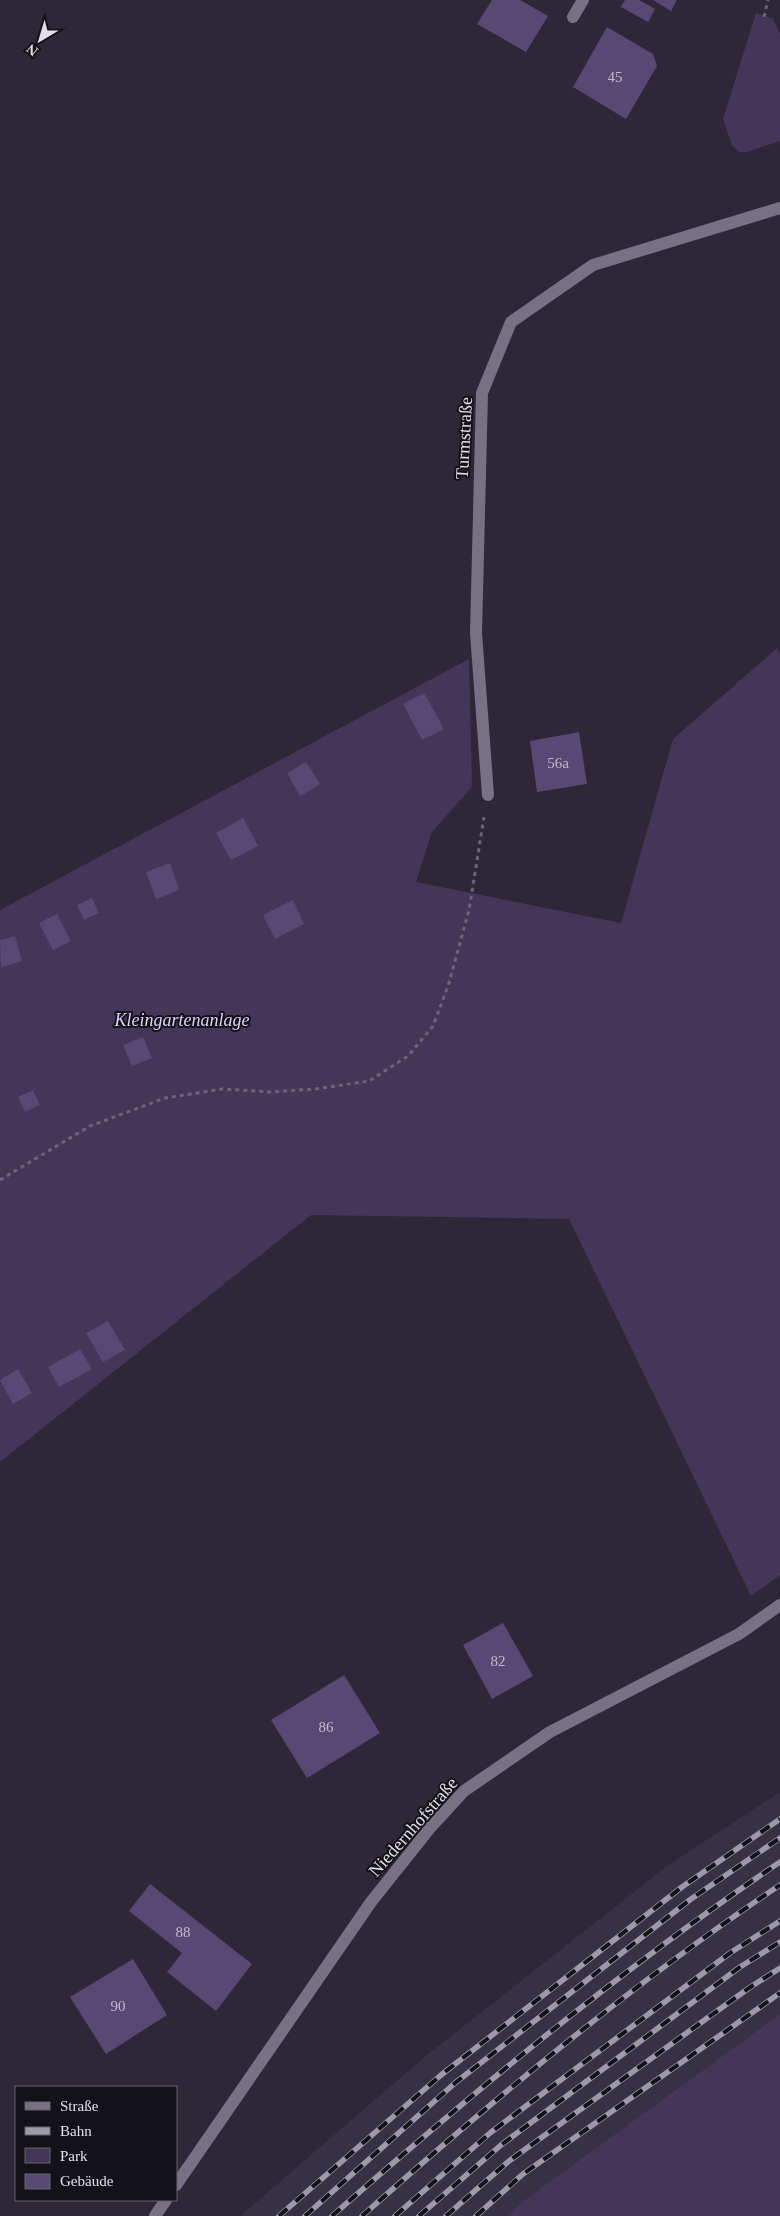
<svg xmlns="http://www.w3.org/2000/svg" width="780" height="2216" viewBox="0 0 780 2216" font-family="'Times New Roman',serif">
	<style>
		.built { fill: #373146 }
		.green { fill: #433659 }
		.building { fill: #584874 }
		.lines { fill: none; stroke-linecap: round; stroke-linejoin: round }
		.path { stroke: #6a6574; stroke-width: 3; stroke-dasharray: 4 4; stroke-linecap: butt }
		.minor { stroke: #787186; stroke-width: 12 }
		.rail-casing { stroke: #9d99a7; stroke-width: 5.5 }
		.rail { stroke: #141219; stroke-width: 4; stroke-dasharray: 11; stroke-linecap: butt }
		.labels { text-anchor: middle; stroke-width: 4; stroke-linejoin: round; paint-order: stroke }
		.number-label { font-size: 15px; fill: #c0b9cc }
		.street-label { font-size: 18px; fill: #e2dfea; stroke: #141219 }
		.park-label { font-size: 18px; font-style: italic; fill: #dfd1fd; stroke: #141219 }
	</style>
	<rect width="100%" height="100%" fill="#2d2738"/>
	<path class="built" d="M780 1792V2014L527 2198 507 2216H240L427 2055 667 1866Z"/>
	<g class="green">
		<path d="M756 13 773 19 780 34V141L747 152H739L732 145 723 119Z"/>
		<path d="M777 648 780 654V1575L751 1596 569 1219 311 1215 0 1462V910L469 659 472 787 432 832 416 882 621 923 673 739Z"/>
		<path d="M780 2014V2216H507L527 2198Z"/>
	</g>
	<g class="building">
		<path d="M492 0H520L548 16 526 52 477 24Z"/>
		<path d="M625 0H639L655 9 648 22 621 7Z"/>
		<path d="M653 0H677L671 11Z"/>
		<path d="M607 27 653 54 657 66 626 119 573 87Z"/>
		<path d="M424 693 444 729 422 740 403 704Z"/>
		<path d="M579 732 587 784 537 792 530 741Z"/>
		<path d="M306 762 320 784 300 796 287 773Z"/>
		<path d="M243 818 258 846 231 860 216 833Z"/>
		<path d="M170 863 179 890 156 899 146 872Z"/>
		<path d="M92 898 99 913 84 920 77 905Z"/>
		<path d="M293 900 304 924 275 939 263 915Z"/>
		<path d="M57 914 71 941 53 950 39 923Z"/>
		<path d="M15 936 22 961 1 967 0 940Z"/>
		<path d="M143 1037 152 1058 132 1066 123 1045Z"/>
		<path d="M33 1090 40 1105 25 1112 18 1097Z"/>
		<path d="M108 1321 125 1350 103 1362 86 1333Z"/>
		<path d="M80 1349 92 1369 59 1387 48 1367Z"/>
		<path d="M18 1369 32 1393 13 1404 0 1380Z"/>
		<path d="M503 1623 533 1676 492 1699 463 1645Z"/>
		<path d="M344 1675 380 1733 307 1778 271 1720Z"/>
		<path d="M150 1884 252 1964 216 2011 167 1972 182 1953 129 1911Z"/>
		<path d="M133 1959 167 2015 106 2054 70 1997Z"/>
	</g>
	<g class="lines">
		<g class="path">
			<path d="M764 17 768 0"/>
			<path d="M0 1180 90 1126 165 1098 222 1089 270 1092 316 1089 369 1081 408 1056 433 1026 449 983 469 910 484 817"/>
		</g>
		<g class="minor">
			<path d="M573 17 583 0"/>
			<path d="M488 795 476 633 482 393 511 322 593 265 780 208"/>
			<path d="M176 2185 371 1902 430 1828 464 1791 550 1732 739 1634 780 1605"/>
			<path d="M155 2216 166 2200"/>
		</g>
		<g class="rail-casing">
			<g id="rail">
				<path d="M279 2216 441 2075 682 1887 780 1819"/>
				<path d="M305 2216 455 2083 691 1899 780 1838"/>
				<path d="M332 2216C475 2091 622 1968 780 1862"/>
				<path d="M362 2216C495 2098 632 1984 780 1885"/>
				<path d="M395 2216 490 2133 730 1953 780 1921"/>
				<path d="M419 2216 501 2145 740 1967 780 1942"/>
				<path d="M446 2216 509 2161 749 1988 780 1968"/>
				<path d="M476 2216 523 2174 780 1993"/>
			</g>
		</g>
		<use href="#rail" class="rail"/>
	</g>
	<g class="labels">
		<g class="number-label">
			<text x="615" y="82">45</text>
			<text x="558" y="768">56a</text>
			<text x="498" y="1666">82</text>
			<text x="326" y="1732">86</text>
			<text x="183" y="1937">88</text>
			<text x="118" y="2011">90</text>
		</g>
		<g class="street-label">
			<text transform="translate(464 438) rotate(-87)" y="6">Turmstraße</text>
			<text transform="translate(413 1827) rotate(-49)" y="6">Niedernhofstraße</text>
		</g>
		<g class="park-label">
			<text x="182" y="1026">Kleingartenanlage</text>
		</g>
	</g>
	<rect x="15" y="2086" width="162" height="115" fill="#141219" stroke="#66646d"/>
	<rect x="25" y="2102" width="25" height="8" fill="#787186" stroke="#66646d"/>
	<text x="60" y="2111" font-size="15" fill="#e2dfea">Straße</text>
	<rect x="25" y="2127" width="25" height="8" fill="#9d99a7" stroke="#66646d"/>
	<text x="60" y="2136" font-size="15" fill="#e2dfea">Bahn</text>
	<rect x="25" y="2148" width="25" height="15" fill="#433659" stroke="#66646d"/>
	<text x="60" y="2161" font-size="15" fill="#e2dfea">Park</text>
	<rect x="25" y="2174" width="25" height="15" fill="#584874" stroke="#66646d"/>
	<text x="60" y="2186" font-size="15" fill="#e2dfea">Gebäude</text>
	<g transform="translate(40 40) rotate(218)" stroke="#141219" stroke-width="4" paint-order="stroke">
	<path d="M0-4L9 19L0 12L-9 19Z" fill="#e2dfea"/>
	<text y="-8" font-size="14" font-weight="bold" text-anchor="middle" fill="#e2dfea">N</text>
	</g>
</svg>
